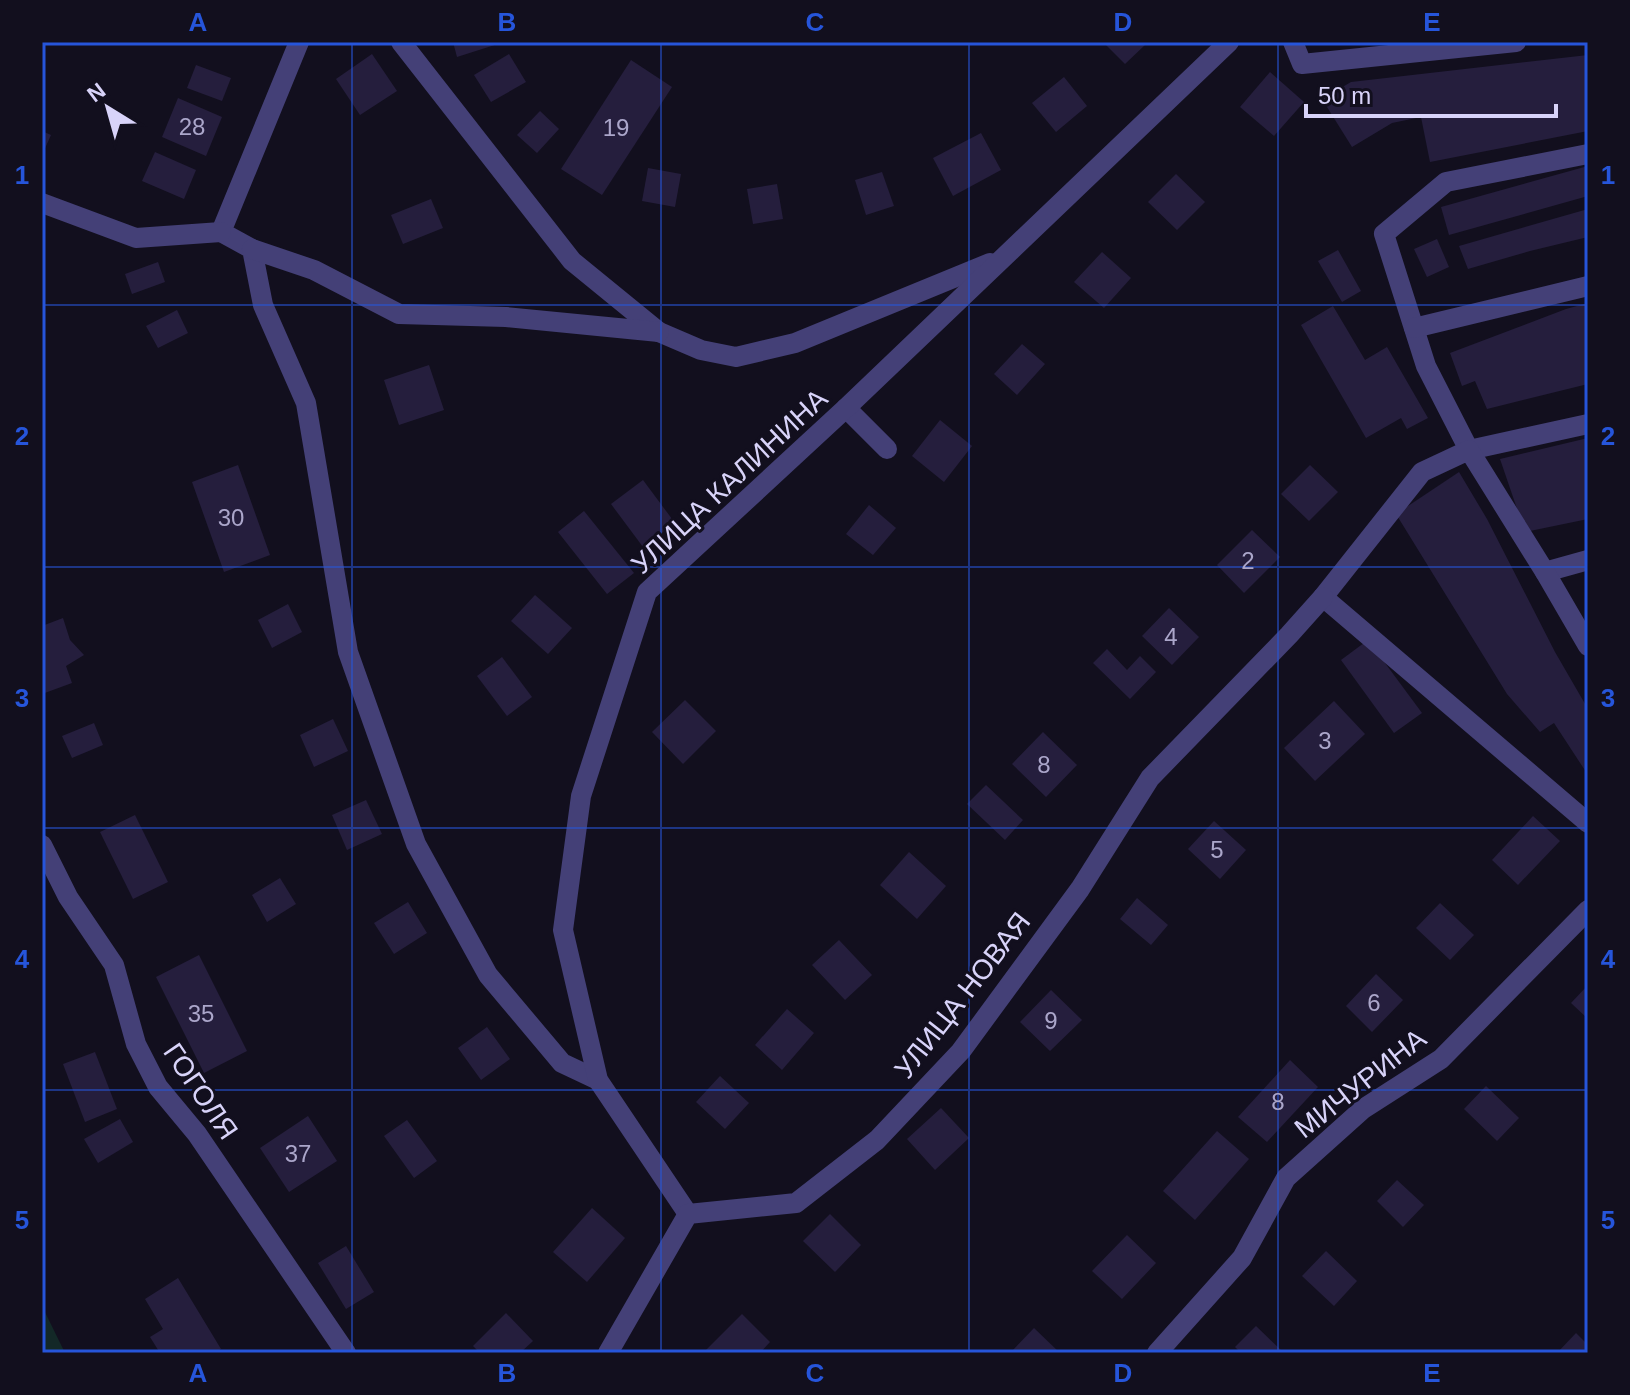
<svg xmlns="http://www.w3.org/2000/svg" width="1630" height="1395" viewBox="0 0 1630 1395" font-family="Arial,sans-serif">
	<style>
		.green { fill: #132827 }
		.building { fill: #251e3d }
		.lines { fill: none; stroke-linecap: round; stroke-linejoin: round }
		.minor { stroke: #444077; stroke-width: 20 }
		.grid { fill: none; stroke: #2655da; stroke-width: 2; stroke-opacity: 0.55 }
		.labels { text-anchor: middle; stroke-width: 6; stroke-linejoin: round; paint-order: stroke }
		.number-label { font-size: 24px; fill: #aba6ca }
		.street-label { font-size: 28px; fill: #d8d3f9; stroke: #120f1e }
		.neatline { fill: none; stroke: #2655da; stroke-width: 3 }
		.grid-label { font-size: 26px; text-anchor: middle; font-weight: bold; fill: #2655da }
	</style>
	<rect width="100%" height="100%" fill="#120f1e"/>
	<path class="green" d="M42 1306 65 1353H42Z"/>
	<g class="building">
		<path d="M453 42H501V43L457 57Z"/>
		<path d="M1103 42H1144L1146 44 1125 64Z"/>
		<path d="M372 54 397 91 360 115 336 79Z"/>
		<path d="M509 54 526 82 491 102 474 75Z"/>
		<path d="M1588 55V131L1430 162 1421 117 1392 123 1352 147 1322 99 1351 82Z"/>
		<path d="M631 60 672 87 602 195 561 169Z"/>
		<path d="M196 65 231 78 222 101 187 88Z"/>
		<path d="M1270 72 1304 102 1274 136 1240 107Z"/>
		<path d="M1064 77 1087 106 1056 132 1032 103Z"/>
		<path d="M178 98 222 117 206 156 162 137Z"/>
		<path d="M540 111 559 129 537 153 517 135Z"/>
		<path d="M42 131 51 135 42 155Z"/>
		<path d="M981 133 1001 170 953 196 933 158Z"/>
		<path d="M155 152 196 170 184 199 142 181Z"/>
		<path d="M1588 166V196L1449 235 1441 207Z"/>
		<path d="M648 168 681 174 675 207 642 201Z"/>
		<path d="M882 172 894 206 866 215 855 180Z"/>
		<path d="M1176 174 1205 202 1177 230 1148 202Z"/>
		<path d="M777 184 783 219 753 224 747 189Z"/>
		<path d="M431 199 443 228 403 244 391 215Z"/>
		<path d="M1588 209V237L1530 251 1468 269 1459 246Z"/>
		<path d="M1437 239 1449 267 1427 277 1414 249Z"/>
		<path d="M1338 250 1361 291 1342 302 1318 261Z"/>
		<path d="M1102 252 1131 278 1104 308 1074 282Z"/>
		<path d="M158 262 165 282 132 294 125 274Z"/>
		<path d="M1588 303V384L1487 409 1475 381 1462 386 1450 353 1566 309Z"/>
		<path d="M1333 306 1365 360 1387 347 1428 418 1407 429 1401 418 1366 438 1301 325Z"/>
		<path d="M177 310 188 333 158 348 146 326Z"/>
		<path d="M1022 344 1045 364 1017 395 994 374Z"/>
		<path d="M429 365 444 410 399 425 384 380Z"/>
		<path d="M940 420 972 446 944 482 912 456Z"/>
		<path d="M1588 438V519L1525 532 1500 459Z"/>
		<path d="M238 465 270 555 224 572 192 482Z"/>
		<path d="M1310 465 1338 492 1309 521 1281 494Z"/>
		<path d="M1459 472 1487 519 1555 652 1588 709V775L1554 723 1540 732 1507 694 1396 514Z"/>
		<path d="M643 480 675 523 643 547 611 504Z"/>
		<path d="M869 505 896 528 873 555 846 534Z"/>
		<path d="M584 511 634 573 607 594 558 532Z"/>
		<path d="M1252 530 1280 557 1244 593 1217 565Z"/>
		<path d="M535 595 572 628 548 654 511 621Z"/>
		<path d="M288 604 302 632 272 648 258 620Z"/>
		<path d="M1169 608 1199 637 1172 665 1142 636Z"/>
		<path d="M63 618 70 640 84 655 66 666 72 683 42 694V626Z"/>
		<path d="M1368 640 1422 713 1394 733 1341 660Z"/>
		<path d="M1107 649 1127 670 1140 656 1156 672 1130 699 1093 663Z"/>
		<path d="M502 657 532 697 507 716 477 676Z"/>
		<path d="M685 700 716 731 683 764 652 732Z"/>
		<path d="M1334 701 1365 734 1315 781 1284 748Z"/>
		<path d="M333 719 348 751 314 767 300 735Z"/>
		<path d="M94 723 103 745 72 758 62 736Z"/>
		<path d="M1043 732 1077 765 1046 797 1012 764Z"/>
		<path d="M986 785 1023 820 1005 840 967 804Z"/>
		<path d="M366 800 382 834 347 850 332 815Z"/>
		<path d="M135 815 168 882 133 899 100 832Z"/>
		<path d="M1533 816 1560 841 1518 885 1492 860Z"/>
		<path d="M1214 821 1246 850 1220 879 1188 849Z"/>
		<path d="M909 852 946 886 917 919 880 885Z"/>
		<path d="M280 878 296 904 267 922 252 895Z"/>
		<path d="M1137 898 1168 925 1151 945 1120 919Z"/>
		<path d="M408 902 427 933 394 954 374 923Z"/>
		<path d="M1440 903 1474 935 1450 960 1416 928Z"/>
		<path d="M839 940 872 975 845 1000 812 965Z"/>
		<path d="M199 955 247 1051 204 1073 156 977Z"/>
		<path d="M1376 974 1403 1000 1372 1032 1346 1006Z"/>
		<path d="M1588 985V1019L1571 1003Z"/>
		<path d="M1051 990 1082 1020 1050 1051 1020 1022Z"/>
		<path d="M787 1009 814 1033 782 1070 755 1045Z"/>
		<path d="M487 1027 510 1059 481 1080 458 1048Z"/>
		<path d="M95 1052 117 1109 85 1122 63 1064Z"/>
		<path d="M1290 1060 1318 1087 1267 1142 1238 1117Z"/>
		<path d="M720 1076 749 1103 725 1129 696 1102Z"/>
		<path d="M1486 1086 1519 1118 1497 1141 1464 1109Z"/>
		<path d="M941 1108 969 1138 935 1170 907 1139Z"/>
		<path d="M308 1116 337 1161 289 1192 260 1148Z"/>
		<path d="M120 1119 133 1142 98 1163 84 1139Z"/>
		<path d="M407 1120 437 1161 414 1178 384 1136Z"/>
		<path d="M1217 1131 1249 1159 1195 1220 1163 1191Z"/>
		<path d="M1397 1180 1424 1205 1403 1227 1377 1201Z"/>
		<path d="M592 1208 625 1238 587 1282 553 1252Z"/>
		<path d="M830 1214 861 1245 835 1272 803 1241Z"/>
		<path d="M1127 1235 1156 1263 1122 1299 1092 1271Z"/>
		<path d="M346 1246 374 1292 346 1309 318 1263Z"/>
		<path d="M1326 1251 1357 1281 1334 1306 1302 1276Z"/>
		<path d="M178 1278 221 1349 214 1353H160L150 1337 163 1329 145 1299Z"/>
		<path d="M506 1313 533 1341 520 1353H480L473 1346Z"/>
		<path d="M742 1314 770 1342 760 1353H703Z"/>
		<path d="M1256 1326 1284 1353H1241L1235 1347Z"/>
		<path d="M1034 1328 1060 1353H1010Z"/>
		<path d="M1576 1333 1588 1345V1353H1557Z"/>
	</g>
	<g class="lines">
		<g class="minor">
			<path d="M299 42 221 232 252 249 263 305 306 403 348 652 416 844 488 975 562 1063 598 1080"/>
			<path d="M401 42 572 261 659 332 701 350 736 357 795 343 990 263"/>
			<path d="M1293 42 1302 64 1516 42"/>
			<path d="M1588 154 1446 182 1384 234 1426 366 1469 450 1588 424"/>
			<path d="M42 203 136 238 221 232"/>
			<path d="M252 249 314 270 399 314 506 317 659 332"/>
			<path d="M1414 328 1588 286"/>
			<path d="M846 408 887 449"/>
			<path d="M1545 572 1588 560"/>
			<path d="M1588 646 1545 572 1469 450 1422 472 1323 597 1588 823"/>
			<path d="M42 845 68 897 114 965 136 1044 158 1087 197 1134 346 1353"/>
			<path d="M688 1214 598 1080 563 930 581 796 647 592 846 408 1229 42"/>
			<path d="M608 1353 688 1214 796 1203 877 1140 961 1051 1080 889 1150 778 1289 635 1323 597"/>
			<path d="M1157 1353 1242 1258 1286 1178 1363 1109 1441 1059 1588 910"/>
		</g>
	</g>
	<path class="grid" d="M352 42V1353M661 42V1353M969 42V1353M1278 42V1353M42 305H1588M42 567H1588M42 828H1588M42 1090H1588"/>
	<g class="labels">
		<g class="number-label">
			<text x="192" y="135">28</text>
			<text x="616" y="136">19</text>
			<text x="231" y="526">30</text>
			<text x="1248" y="569">2</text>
			<text x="1171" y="645">4</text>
			<text x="1325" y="749">3</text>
			<text x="1044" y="773">8</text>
			<text x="1217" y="858">5</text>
			<text x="1374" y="1011">6</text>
			<text x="201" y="1022">35</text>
			<text x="1051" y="1029">9</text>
			<text x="1278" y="1110">8</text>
			<text x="298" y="1162">37</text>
		</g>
		<g class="street-label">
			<text transform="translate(729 481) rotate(-43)" y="10">УЛИЦА КАЛИНИНА</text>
			<text transform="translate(962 995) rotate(-52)" y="10">УЛИЦА НОВАЯ</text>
			<text transform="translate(1360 1083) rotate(-38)" y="10">МИЧУРИНА</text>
			<text transform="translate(201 1091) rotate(56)" y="10">ГОГОЛЯ</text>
		</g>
	</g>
	<rect width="1630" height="1395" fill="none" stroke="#120f1e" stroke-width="88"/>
	<g transform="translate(108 108) rotate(323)" stroke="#120f1e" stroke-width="6" paint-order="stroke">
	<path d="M0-6L14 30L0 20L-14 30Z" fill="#d8d3f9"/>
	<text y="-12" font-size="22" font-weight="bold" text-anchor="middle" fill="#d8d3f9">N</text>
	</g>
	<path d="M1306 104v12h250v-12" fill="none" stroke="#d8d3f9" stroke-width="4"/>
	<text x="1318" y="104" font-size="24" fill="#d8d3f9" stroke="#120f1e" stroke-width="6" paint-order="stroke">50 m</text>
	<rect x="44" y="44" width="1542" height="1307" class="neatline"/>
	<g class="grid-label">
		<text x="198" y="31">A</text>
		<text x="507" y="31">B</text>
		<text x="815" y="31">C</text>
		<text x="1123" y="31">D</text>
		<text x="1432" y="31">E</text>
		<text x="22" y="184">1</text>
		<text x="1608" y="184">1</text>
		<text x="22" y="445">2</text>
		<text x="1608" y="445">2</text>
		<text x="22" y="707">3</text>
		<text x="1608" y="707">3</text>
		<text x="22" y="968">4</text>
		<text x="1608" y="968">4</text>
		<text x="22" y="1229">5</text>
		<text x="1608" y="1229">5</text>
		<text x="198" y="1382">A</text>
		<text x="507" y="1382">B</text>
		<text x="815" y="1382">C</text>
		<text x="1123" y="1382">D</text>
		<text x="1432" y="1382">E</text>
	</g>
</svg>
